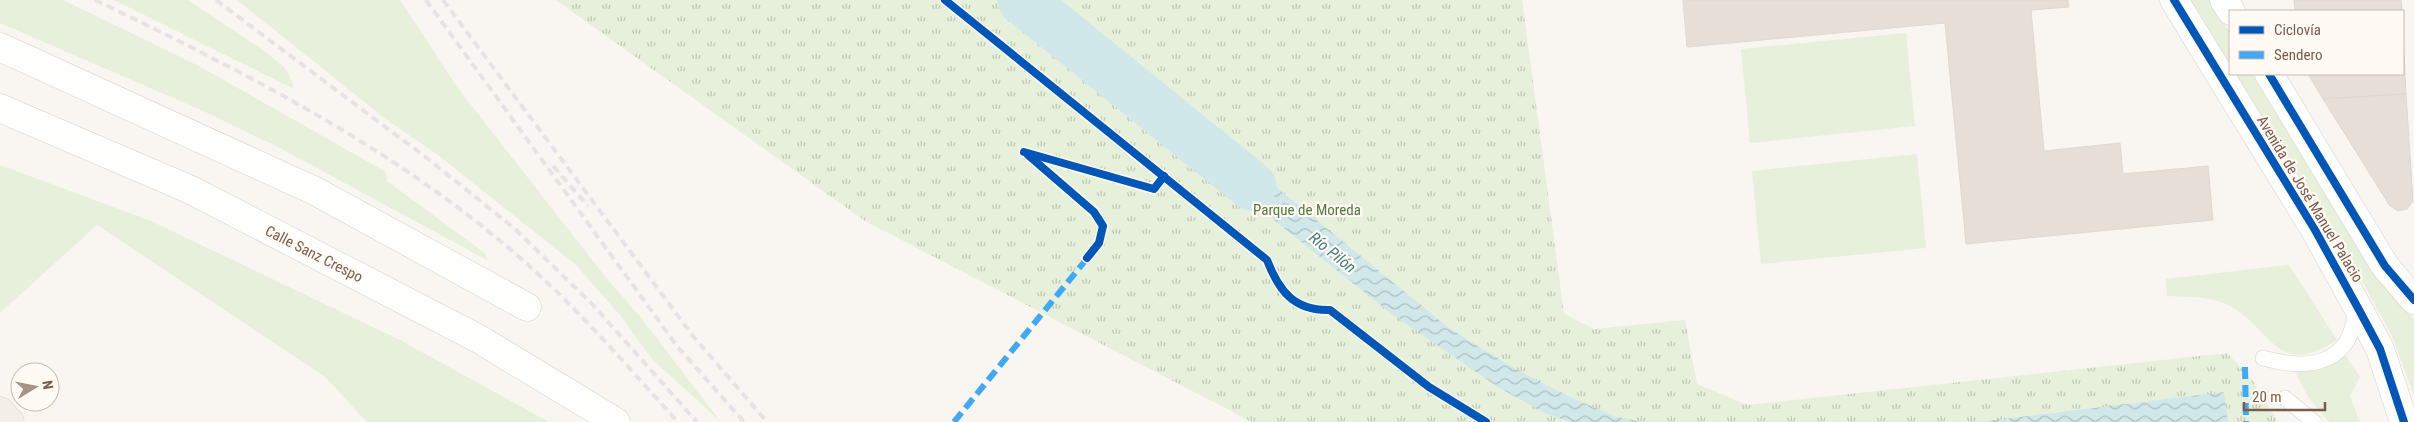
<svg xmlns="http://www.w3.org/2000/svg" width="2414" height="422" viewBox="0 0 2414 422" font-family="'Roboto Condensed',sans-serif">
	<style>
		.green { fill: #e7f0db }
		.park { fill: url(#park-tufts) }
		.water { fill: url(#water-waves) }
		.lines { fill: none; stroke-linecap: round; stroke-linejoin: round }
		.river { stroke: #d0e8ea; stroke-width: 49 }
		.building { fill: #e6ded7; stroke: #e2d8d2 }
		.lane-casing { stroke: #d7d1cb; stroke-width: 16 }
		.street-casing { stroke: #d7d1cb; stroke-width: 29 }
		.secondary-casing { stroke: #d9d2cb; stroke-width: 29 }
		.primary-casing { stroke: #dad1cc; stroke-width: 29 }
		.lane { stroke: #fefefd; stroke-width: 15 }
		.street { stroke: #fefefd; stroke-width: 28 }
		.secondary { stroke: #fefefd; stroke-width: 28 }
		.primary { stroke: #f3eee8; stroke-width: 28 }
		.rail { stroke: #e6e3e7; stroke-width: 4; stroke-dasharray: 8 5; stroke-linecap: butt }
		.quiet { stroke: #3fa9f5; stroke-width: 6; stroke-dasharray: 12 6; stroke-linecap: butt }
		.cycleway-casing { stroke: #fffaf3; stroke-width: 11 }
		.cycleway { stroke: #0057b8; stroke-width: 8 }
		.labels { text-anchor: middle; stroke-width: 4.5; stroke-linejoin: round; paint-order: stroke }
		.street-label { font-size: 15px; fill: #7a5c4d; stroke: #fffaf3 }
		.park-label { font-size: 15px; fill: #537a41; stroke: #fffaf3 }
		.water-label { font-size: 16px; font-style: italic; fill: #437c86; stroke: #fffaf3 }
	</style>
	<defs>
		<pattern id="park-tufts" width="24" height="20" patternUnits="userSpaceOnUse" patternTransform="scale(1.25)"><rect width="24" height="20" fill="#e7f0db"/><path d="M3 7l-1-3M5 7V3M7 7l1-3M15 17l-1-3M17 17v-4M19 17l1-3" fill="none" stroke="#c0c6b4"/></pattern>
		<pattern id="water-waves" width="16" height="10" patternUnits="userSpaceOnUse" patternTransform="scale(1.25)"><rect width="16" height="10" fill="#d0e8ea"/><path d="M0 5q4-4 8 0t8 0" fill="none" stroke="#aebfc0"/></pattern>
	</defs>
	<rect width="100%" height="100%" fill="#f9f5f0"/>
	<g class="green">
		<path d="M0 0H63L199 66 386 172 387 181 486 254 487 260 278 147 201 110 0 23Z"/>
		<path d="M114 0H188L263 50 284 67 289 74 294 89Z"/>
		<path d="M237 0H400L457 87 607 279 638 314 721 422 652 359 620 315 576 265 438 155 387 120Z"/>
		<path d="M2188 0H2210L2230 33V69Z"/>
		<path d="M1906 33 1915 126 1750 143 1741 49Z"/>
		<path d="M2234 74H2255L2387 287 2414 319V395L2392 336 2366 288Z"/>
		<path d="M1917 154 1926 248 1761 264 1752 171Z"/>
		<path d="M0 165 151 221 400 340 549 422H367L325 377 97 225 0 313Z"/>
		<path d="M2289 265 2337 340C2276 380 2274 329 2228 305 2210 296 2187 297 2167 296L2166 279Z"/>
		<path d="M2345 355 2360 377 2350 396 2360 422H2329L2308 397 2296 373 2332 364Z"/>
	</g>
	<path class="park" d="M556 0H1522L1564 314 1594 329 1685 320 1697 384 1748 405 2227 353 2251 378 2278 422H1252L865 221Z"/>
	<g class="water">
		<path d="M1210 133 1449 328 1512 367 1568 396 1614 416 1641 422H1570L1545 413 1498 387 1393 315 1192 155Z"/>
		<path d="M2224 392 2228 422H1979Z"/>
	</g>
	<g class="lines">
		<path class="river" d="M1022 0 1252 186"/>
	</g>
	<g class="building">
		<path d="M1683 0H2068L2069 7 2031 10 2044 151 2120 143 2123 174 2208 166 2213 220 1966 244 1945 23 1687 47Z"/>
		<path d="M2294 0H2401L2402 11H2295Z"/>
		<path d="M2403 33 2406 94 2323 99 2308 74H2403Z"/>
		<path d="M2406 94 2413 201 2407 209 2398 211 2390 206 2323 99Z"/>
	</g>
	<g class="lines">
		<g class="lane-casing">
			<g id="lane">
				<path d="M2263 358C2291 366 2326 369 2345 344 2352 335 2354 319 2358 308"/>
				<path d="M2285 398 2314 422"/>
			</g>
		</g>
		<g class="street-casing">
			<g id="street">
				<path d="M0 47 315 191 527 307"/>
				<path d="M0 108 191 190 479 339 616 422"/>
			</g>
		</g>
		<g class="secondary-casing">
			<g id="secondary">
				<path d="M2174 0 2315 230 2358 308 2380 349 2404 422"/>
				<path d="M2224 0 2231 11"/>
				<path d="M2269 74 2385 266 2414 300"/>
			</g>
		</g>
		<g class="primary-casing">
			<path id="primary" d="M0 411 10 422"/>
		</g>
		<use href="#lane" class="lane"/>
		<use href="#street" class="street"/>
		<use href="#secondary" class="secondary"/>
		<use href="#primary" class="primary"/>
		<g class="rail">
			<path d="M95 0C244 72 391 146 518 256 576 306 626 365 678 422"/>
			<path d="M216 0 428 159 514 228 593 305 697 422"/>
			<path d="M426 0 677 346 744 422"/>
			<path d="M443 0 693 336 767 422"/>
			<path d="M553 166 588 206"/>
		</g>
		<g class="quiet">
			<path d="M2245 367 2246 422"/>
			<path d="M954 422 1089 256"/>
		</g>
		<g class="cycleway-casing">
			<g id="cycleway">
				<path d="M945 0 1267 260C1279 291 1294 311 1330 310L1429 387 1486 422"/>
				<path d="M2174 0 2315 230 2358 308 2380 349 2404 422"/>
				<path d="M2269 74 2385 266 2414 300"/>
				<path d="M1024 152 1154 189 1164 176"/>
				<path d="M1028 155 1094 212 1103 226 1099 243 1087 258"/>
			</g>
		</g>
		<use href="#cycleway" class="cycleway"/>
	</g>
	<g class="labels">
		<g class="street-label">
			<text transform="translate(2310 199) rotate(59)" y="5">Avenida de José Manuel Palacio</text>
			<text transform="translate(314 254) rotate(27)" y="5">Calle Sanz Crespo</text>
		</g>
		<g class="park-label">
			<text x="1307" y="215">Parque de Moreda</text>
		</g>
		<g class="water-label">
			<text transform="translate(1333 252) rotate(39)" y="6">Río Pilón</text>
		</g>
	</g>
	<rect x="2229" y="10" width="175" height="65" fill="#fffaf3" stroke="#cabbb1"/>
	<rect x="2239" y="26" width="25" height="8" fill="#0057b8" stroke="#cabbb1"/>
	<text x="2274" y="35" font-size="15" fill="#7a5c4d">Ciclovía</text>
	<rect x="2239" y="51" width="25" height="8" fill="#3fa9f5" stroke="#cabbb1"/>
	<text x="2274" y="60" font-size="15" fill="#7a5c4d">Sendero</text>
	<g transform="translate(35 387) rotate(80)"><circle r="24" fill="#fffaf3" stroke="#cabbb1"/>
	<path d="M0-4L9 19L0 12L-9 19Z" fill="#a69286"/>
	<text y="-8" font-size="14" font-weight="bold" text-anchor="middle" fill="#7a5c4d">N</text>
	</g>
	<path d="M2244 402v8h81v-8" fill="none" stroke="#7a5c4d" stroke-width="2.5"/>
	<text x="2252" y="402" font-size="15" fill="#7a5c4d" stroke="#fffaf3" stroke-width="4" paint-order="stroke">20 m</text>
</svg>
